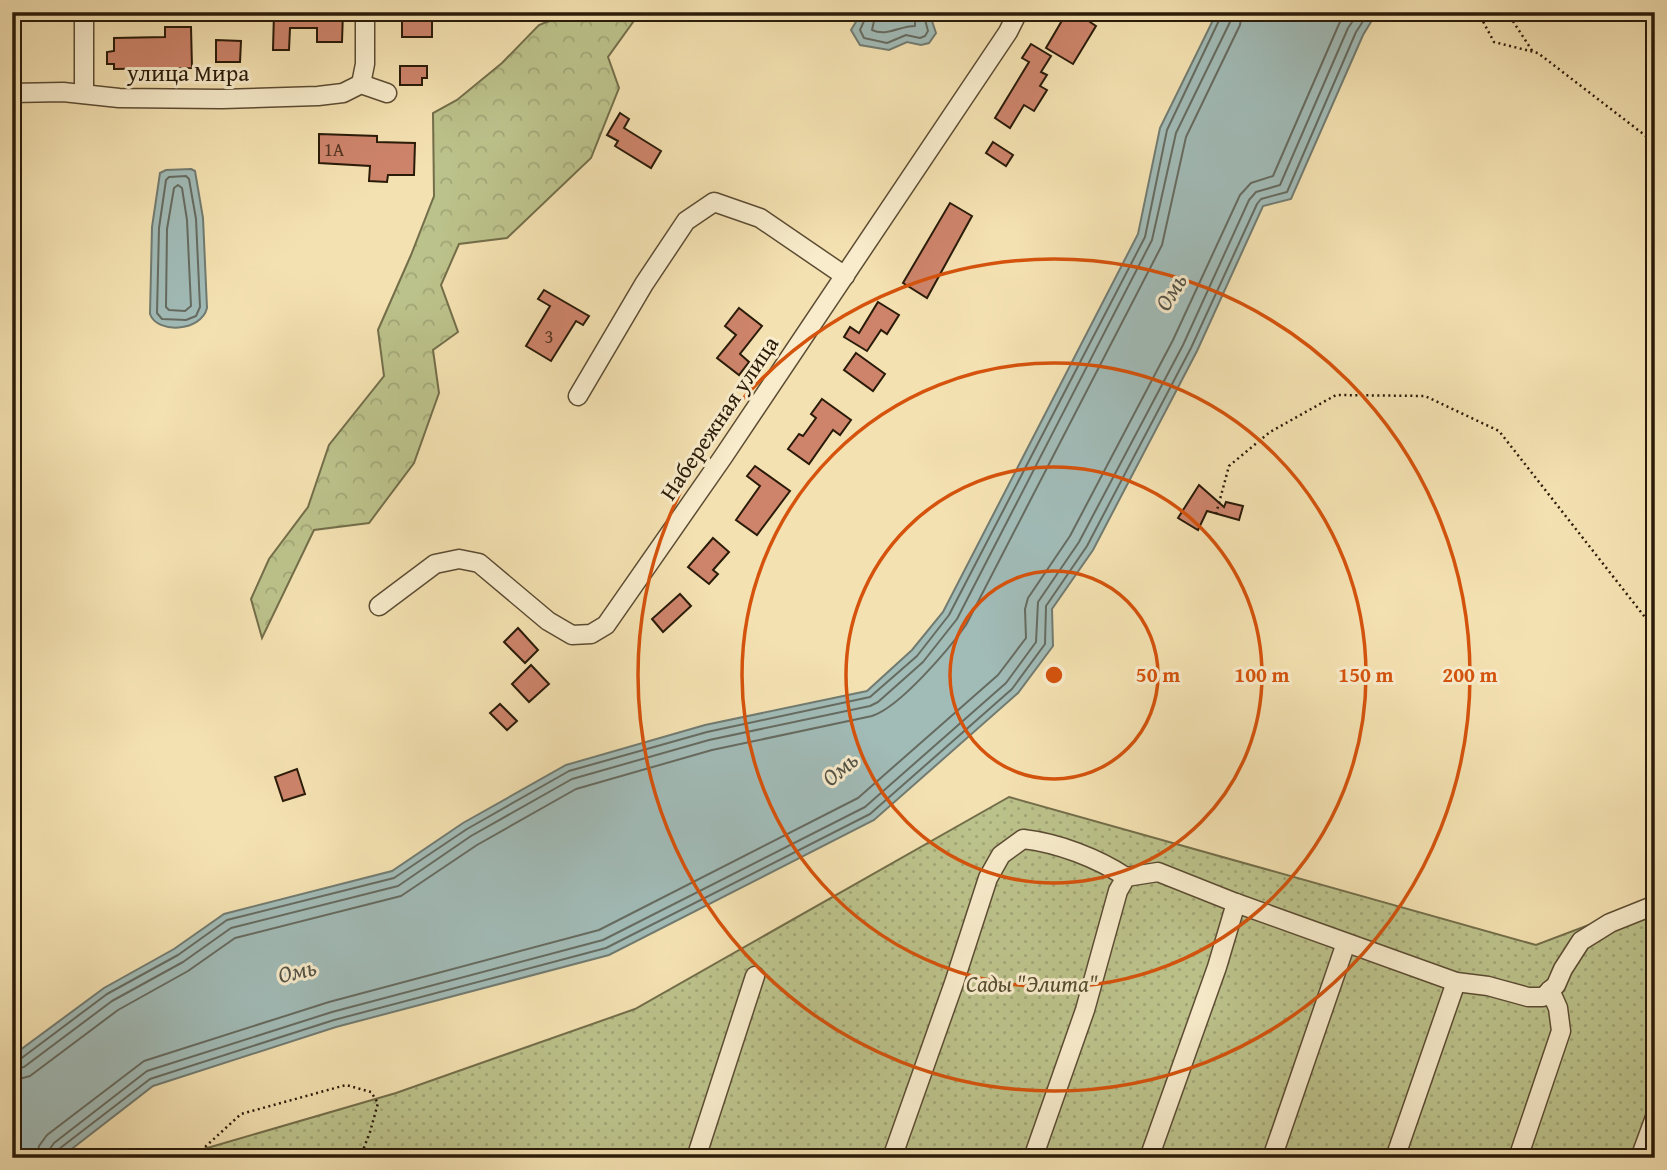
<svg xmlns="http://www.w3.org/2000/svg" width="1667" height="1170" viewBox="0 0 1667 1170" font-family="'Gentium Book Plus',serif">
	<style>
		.forest { fill: url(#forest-crowns); stroke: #736e4a; stroke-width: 2 }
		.garden { fill: url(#garden-dots); stroke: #736e4a; stroke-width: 2 }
		.water { fill: #a1bbb7; stroke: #717b71; stroke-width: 2 }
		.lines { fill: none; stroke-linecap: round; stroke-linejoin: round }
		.shore { stroke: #666b60; stroke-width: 2 }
		.building { fill: #cd846b; stroke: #2a1b09; stroke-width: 2 }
		.minor-casing { stroke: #5c4c33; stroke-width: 21 }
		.path { stroke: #2a1b09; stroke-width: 2.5; stroke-dasharray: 2 3.5; stroke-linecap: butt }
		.minor { stroke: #f8eccc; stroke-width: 18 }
		.ring { fill: none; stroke: #d5530c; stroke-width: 3.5 }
		.labels { text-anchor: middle; stroke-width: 6; stroke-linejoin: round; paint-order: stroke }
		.number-label { font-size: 19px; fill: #533522 }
		.street-label { font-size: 23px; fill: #2a1b09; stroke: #f8eccc }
		.park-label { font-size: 23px; font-style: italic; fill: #564d30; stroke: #f8eccc }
		.water-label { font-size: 24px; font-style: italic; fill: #545346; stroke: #f8eccc }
		.centre { fill: #d5530c; stroke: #f8eccc; stroke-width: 3.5 }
		.ring-label { font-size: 21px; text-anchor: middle; font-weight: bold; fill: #d5530c; stroke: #f8eccc; stroke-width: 6; stroke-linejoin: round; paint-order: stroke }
	</style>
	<defs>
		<pattern id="forest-crowns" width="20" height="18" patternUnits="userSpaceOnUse" patternTransform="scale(1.75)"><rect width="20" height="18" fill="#bcc28b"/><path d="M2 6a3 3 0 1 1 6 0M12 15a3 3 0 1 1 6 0" fill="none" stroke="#a2a677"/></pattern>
		<pattern id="garden-dots" width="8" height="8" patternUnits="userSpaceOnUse" patternTransform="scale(1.75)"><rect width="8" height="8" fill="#bcc28b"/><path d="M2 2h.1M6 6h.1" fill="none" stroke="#a2a677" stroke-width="1.8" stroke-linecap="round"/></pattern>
	</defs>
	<rect width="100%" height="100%" fill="#f4e1b1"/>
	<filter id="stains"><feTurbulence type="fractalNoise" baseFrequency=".00286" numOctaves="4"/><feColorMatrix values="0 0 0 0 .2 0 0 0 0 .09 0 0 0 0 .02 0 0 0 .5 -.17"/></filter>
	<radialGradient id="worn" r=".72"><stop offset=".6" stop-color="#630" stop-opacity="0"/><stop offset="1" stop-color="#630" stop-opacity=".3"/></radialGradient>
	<path class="forest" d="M571 12H716L680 18H636L608 57 619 88 591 158 507 238 459 244 441 285 458 332 433 350 439 393 414 463 369 523 314 530 262 638 251 599 269 559 308 507 329 445 384 376 378 330 411 255 434 196 433 113 457 100 502 63 539 25Z"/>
	<path class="garden" d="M1009 797 1536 945 1655 900V1158H188L197 1151 396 1093 635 1009Z"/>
	<g class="water">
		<path d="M862 12H929L936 33 929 43 921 45 907 42 889 50 860 45 851 30Z"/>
		<path d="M1217 12H1377L1363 35 1291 199 1263 206 1197 351 1093 550 1052 609 1053 646 1018 693 874 820 609 955 336 1027 153 1086 60 1158H12V1056L104 988 174 949 224 914 392 871 463 823 566 765 705 725 867 691 912 650 943 612 1138 234 1160 128Z"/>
		<path d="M191 169 195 171 203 218 207 308C201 332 157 334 150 314L152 227 160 173 166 170Z"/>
	</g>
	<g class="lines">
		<g class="shore">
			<path d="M868 12 860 30 864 38 887 43 906 35 920 38 925 36 928 31 923 12"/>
			<path d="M876 12 872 30C887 37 899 26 915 26V12"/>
			<path d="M186 176 189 179 196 219 200 307 196 316 186 320 162 319 157 313 159 228 166 180 169 177Z"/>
			<path d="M178 185 182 188 187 220 191 306 185 311 169 310 166 307 167 229 174 188Z"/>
			<path d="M12 1061 19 1060 107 994 178 955 227 920 394 878 467 829 569 771 707 732 870 697 917 656 949 615 1145 237 1167 130 1223 12"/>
			<path d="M12 1070 24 1067 112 1001 183 962 231 928 398 886 471 836 572 779 709 740 870 706 878 702 923 662 957 619 1152 240 1176 133 1230 22 1231 12"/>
			<path d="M12 1081 30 1076 118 1010 188 971 235 938 401 896 477 845 576 789 712 750 872 716C900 707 949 649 966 625L1162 245 1186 137 1240 25 1242 12"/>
			<path d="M37 1158 39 1146 47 1135 144 1061 329 1002 599 930 858 798 998 675 1026 638 1025 609 1028 598 1070 536 1173 340 1240 195 1251 183 1273 176 1339 24 1346 12"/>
			<path d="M48 1158 49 1150 54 1143 147 1071 332 1012 603 940 865 807 1006 683 1036 642 1038 602 1079 542 1183 345 1249 200 1256 192 1280 185 1348 28 1359 12"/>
			<path d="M57 1158 59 1149 150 1079 334 1020 606 948 870 814 1012 689 1045 644 1046 606 1087 546 1191 348 1257 204 1261 199 1287 192 1356 32 1369 12"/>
		</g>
	</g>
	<g class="building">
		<path d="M274 12H343L342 42H317V28H290L289 50H273Z"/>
		<rect x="402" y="12" width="30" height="25"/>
		<path d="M1067 12H1075L1096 26 1073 64 1046 48Z"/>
		<path d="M165 27H191L192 68 114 69V64H107V52L114 51V38L165 37Z"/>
		<path d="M216 40 241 41 240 62H216Z"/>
		<path d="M1031 44 1051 56 1041 72 1047 75 1040 86 1047 90 1034 111 1024 105 1010 128 995 118 1029 62 1022 58Z"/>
		<path d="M400 66H427V78H422V85H400Z"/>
		<path d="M620 113 629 119 624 128 661 151 651 168 615 146 618 141 607 135Z"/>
		<path d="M319 134 377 136V142L415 143 414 175H388L387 182 369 181 370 166 319 163Z"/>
		<path d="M993 142 1013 155 1006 166 986 153Z"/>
		<path d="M950 203 972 216 927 298 903 283Z"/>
		<path d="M544 290 589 316 583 325 576 321 551 361 526 346 550 306 538 299Z"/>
		<path d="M878 302 899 315 887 334 881 330 867 351 844 337 850 327 859 333Z"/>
		<path d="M739 308 762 326 740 354 749 362 739 375 717 358 736 335 725 326Z"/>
		<path d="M856 353 885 374 873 391 844 370Z"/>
		<path d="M822 399 851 420 840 435 833 430 809 464 788 449 799 434 803 436 816 418 811 414Z"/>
		<path d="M755 466 790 491 757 535 736 520 760 486 747 476Z"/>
		<path d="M1199 485 1224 507 1226 502 1243 506 1239 520 1207 511 1198 530 1178 518Z"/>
		<path d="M713 538 729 552 713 570 718 574 709 584 688 567Z"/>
		<path d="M680 594 691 606 663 632 652 619Z"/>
		<path d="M518 628 538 650 525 663 504 642Z"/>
		<path d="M531 665 549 684 529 702 512 684Z"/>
		<path d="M500 704 517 721 507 730 490 713Z"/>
		<path d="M297 769 305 794 283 801 275 777Z"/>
	</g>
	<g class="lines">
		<g class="minor-casing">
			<g id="minor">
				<path d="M361 84 365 64V12"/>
				<path d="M12 93 63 92 119 98 222 99 318 96 343 93 361 84 387 93"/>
				<path d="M84 94V12"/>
				<path d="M578 396 644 284 686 221 714 202 760 218 845 276"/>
				<path d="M379 606 435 564 459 559 479 563 548 621 572 635 591 634 606 625 723 457 1008 32 1018 12"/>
				<path d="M696 1158 755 976"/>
				<path d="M892 1158 954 983 988 878 1001 855 1023 839C1058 843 1097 858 1126 877"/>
				<path d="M1033 1158 1085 1010 1118 891 1126 877 1158 872 1236 903 1456 982 1488 986 1528 997H1543L1556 985 1563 969 1581 941 1610 923 1655 905"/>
				<path d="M1149 1158 1217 967 1236 903"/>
				<path d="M1272 1158 1346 943"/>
				<path d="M1395 1158 1456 982"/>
				<path d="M1518 1158 1561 1031 1558 1008 1550 990"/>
				<path d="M1640 1158 1655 1117"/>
			</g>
		</g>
		<g class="path">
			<path d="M1478 12 1494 42 1538 53 1655 143"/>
			<path d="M1507 12 1533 52"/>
			<path d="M1216 514 1229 466 1270 432 1336 395 1425 396 1499 431 1655 630"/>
			<path d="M193 1158 241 1114 346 1085 371 1092 378 1103 370 1132 360 1158"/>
		</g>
		<use href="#minor" class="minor"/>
	</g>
	<g class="ring">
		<circle cx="1054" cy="675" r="104"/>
		<circle cx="1054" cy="675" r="208"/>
		<circle cx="1054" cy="675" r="312"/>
		<circle cx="1054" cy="675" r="416"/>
	</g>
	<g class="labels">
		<g class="number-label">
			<text x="334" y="156">1А</text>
			<text x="549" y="343">3</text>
		</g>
		<g class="street-label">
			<text x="188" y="81">улица Мира</text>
			<text transform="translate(719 418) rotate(-56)" y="8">Набережная улица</text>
		</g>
		<g class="park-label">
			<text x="1032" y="992">Сады "Элита"</text>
		</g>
		<g class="water-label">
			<text transform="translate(1171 292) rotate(-58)" y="8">Омь</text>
			<text transform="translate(840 769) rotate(-40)" y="8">Омь</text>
			<text transform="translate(297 971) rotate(-13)" y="8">Омь</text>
		</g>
	</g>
	<circle cx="1054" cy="675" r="10" class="centre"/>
	<g class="ring-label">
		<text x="1158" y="682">50 m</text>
		<text x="1262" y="682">100 m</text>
		<text x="1366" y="682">150 m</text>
		<text x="1470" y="682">200 m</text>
	</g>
	<rect width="1667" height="1170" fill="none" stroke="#f4e1b1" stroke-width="42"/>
	<rect x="14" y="14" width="1639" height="1142" fill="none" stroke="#2a1b09" stroke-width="3.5"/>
	<rect x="21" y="21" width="1625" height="1128" fill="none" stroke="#2a1b09" stroke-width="2"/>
	<rect width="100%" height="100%" filter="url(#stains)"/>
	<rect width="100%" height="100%" fill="url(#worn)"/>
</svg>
